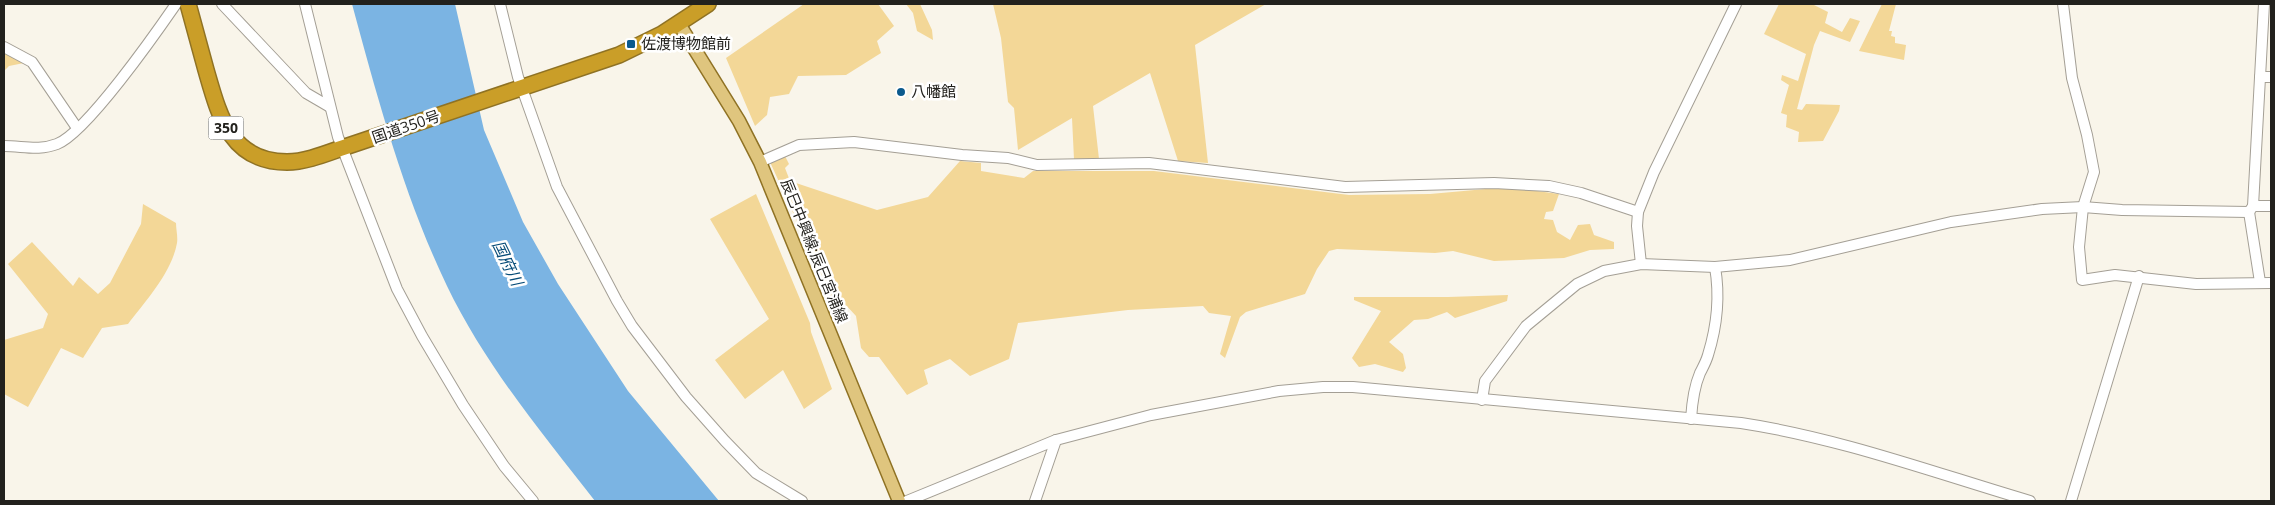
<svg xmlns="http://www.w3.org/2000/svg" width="2275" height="505" viewBox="0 0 2275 505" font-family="'Open Sans','Noto Sans JP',sans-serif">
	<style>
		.green { fill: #f3d797 }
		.water { fill: #7bb4e3 }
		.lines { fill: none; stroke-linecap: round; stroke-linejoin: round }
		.minor-casing { stroke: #a49f95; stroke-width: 12 }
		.major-casing { stroke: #8f7224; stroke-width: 15 }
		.highway-casing { stroke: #8f7224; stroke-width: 18 }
		.minor { stroke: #fff; stroke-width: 10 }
		.major { stroke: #dfc57e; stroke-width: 12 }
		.highway { stroke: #ca9e28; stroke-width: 15 }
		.poi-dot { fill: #0b5a8d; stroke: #fff; stroke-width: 2 }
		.labels { text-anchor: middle; stroke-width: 5; stroke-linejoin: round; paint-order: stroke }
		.shield { fill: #fff; stroke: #646461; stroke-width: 1 }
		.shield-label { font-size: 14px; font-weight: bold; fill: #22211d }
		.poi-label { font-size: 15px; fill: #22211d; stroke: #fff; text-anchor: start }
		.street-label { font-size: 15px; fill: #22211d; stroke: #fff }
		.water-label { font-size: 16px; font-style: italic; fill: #074c78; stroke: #fff }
	</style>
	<rect width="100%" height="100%" fill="#f9f5ea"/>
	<g class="green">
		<path d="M804 4H878L894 26 877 41 881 53 846 75 798 76 789 94 770 97 767 115 755 126 726 58Z"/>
		<path d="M906 4H920L932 30 933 40 917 31 913 13Z"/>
		<path d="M993 4H1266L1195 45 1208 163 1178 161 1150 73 1093 106 1099 159H1074L1072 118 1018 150 1014 108 1008 102 1001 38Z"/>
		<path d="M1779 4H1812L1828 12 1825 23 1842 32 1850 18 1860 21 1850 42 1820 31 1814 45 1797 109 1802 110 1806 104 1840 105 1839 111 1823 141 1798 142 1799 132 1786 127 1787 115 1781 113 1789 85 1781 80 1782 75 1798 81 1806 54 1764 34Z"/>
		<path d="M1882 4H1896L1889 31H1892L1891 36 1895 37V43L1906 45 1904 60 1859 51Z"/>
		<path d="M4 52 24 63 9 66 4 71Z"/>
		<path d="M785 156 789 164 785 168 790 181 877 210 928 197 960 161 981 163V171L1024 178 1033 171H1154L1349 195 1430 194 1508 187 1559 194 1553 211 1546 212 1544 219 1553 220 1557 232 1570 240 1578 225 1590 224 1594 235 1614 242V249L1590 250 1564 258 1494 261 1453 251 1435 253 1337 249 1329 251 1317 269 1305 294 1246 312 1240 317 1225 358 1220 354 1231 316 1209 313 1203 306 1128 310 1018 323 1009 359 970 376 950 359 924 370 928 384 907 395 879 357H869L861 348 856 316 844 303 835 305 770 162Z"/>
		<path d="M756 194 810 323 811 332 832 389 804 409 783 370 745 399 715 360 769 319 710 219Z"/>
		<path d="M143 204 176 223C176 229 178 237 177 243 172 272 145 302 128 324L102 328 83 358 61 348 28 407 4 394V340L43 328 48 314 8 264 32 242 73 286 79 277 98 294 110 283 141 224Z"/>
		<path d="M1508 295 1507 301 1455 318 1447 312 1428 319 1414 320 1389 342 1403 354 1406 368 1403 372 1375 364 1359 367 1352 358 1381 311 1354 300V297H1448Z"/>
	</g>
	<path class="water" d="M352 4H455L484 130 523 222 558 284 628 391 719 501H595C542 433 485 365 447 286 404 196 378 100 352 4Z"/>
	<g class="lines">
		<g class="minor-casing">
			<g id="minor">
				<path d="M222 4 306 93 330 107"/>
				<path d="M305 4 338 137 397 289 422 336 463 405 504 466 533 501"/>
				<path d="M500 4 518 77 557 187 617 301 632 326 686 397 725 441 756 473 802 501"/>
				<path d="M2063 4 2072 78 2087 135 2094 172 2083 207 2079 247 2082 280 2115 275 2196 284 2271 283"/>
				<path d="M4 47 32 62 77 128"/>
				<path d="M2260 77H2271"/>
				<path d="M4 146C23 146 39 151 57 144 86 133 156 33 176 4"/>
				<path d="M760 162 799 145 854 142 962 155 1008 158 1037 165 1149 163 1345 187 1494 183 1549 186 1581 193 1638 212"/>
				<path d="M2253 206H2271"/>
				<path d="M2249 212 2260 282"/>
				<path d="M1641 264 1637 226 1638 212 1654 172 1736 4"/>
				<path d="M1482 400 1485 381 1526 326 1577 284 1604 271 1641 264 1715 267 1790 260 1951 222 2042 209 2083 207 2122 210 2249 212 2253 206 2264 4"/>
				<path d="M1691 419C1692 403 1694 387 1700 373 1703 367 1706 362 1708 355 1717 326 1720 296 1715 267"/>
				<path d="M907 501 1056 440 1151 415 1279 391 1323 387H1353L1741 423C1840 438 1935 473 2030 501"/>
				<path d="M1035 501 1056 440"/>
				<path d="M2071 501 2139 276"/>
			</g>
		</g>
		<g class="major-casing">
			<path id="major" d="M679 24 739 121 760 162 899 501"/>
		</g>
		<g class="highway-casing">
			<path id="highway" d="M188 4C194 26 200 48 206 70 219 115 230 162 287 162 305 162 325 154 342 148L619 55 662 34 708 4"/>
		</g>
		<use href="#minor" class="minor"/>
		<use href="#major" class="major"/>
		<use href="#highway" class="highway"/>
	</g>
	<g class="poi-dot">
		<rect x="626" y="39" width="10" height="10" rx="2.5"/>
		<circle cx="901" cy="92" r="5"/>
	</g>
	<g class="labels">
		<rect class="shield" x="208.5" y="116.5" width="35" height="23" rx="4"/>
		<g class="shield-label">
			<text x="226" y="133">350</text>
		</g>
		<g class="poi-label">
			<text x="641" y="49">佐渡博物館前</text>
			<text x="911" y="97">八幡館</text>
		</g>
		<g class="street-label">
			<text transform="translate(406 127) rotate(-19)" y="5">国道350号</text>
			<text transform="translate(814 251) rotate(68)" y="5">辰巳中興線;辰巳宮浦線</text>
		</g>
		<g class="water-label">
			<text transform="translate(508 263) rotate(64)" y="6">国府川</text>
		</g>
	</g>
	<rect width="2275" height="505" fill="none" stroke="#22211d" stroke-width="10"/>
</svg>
